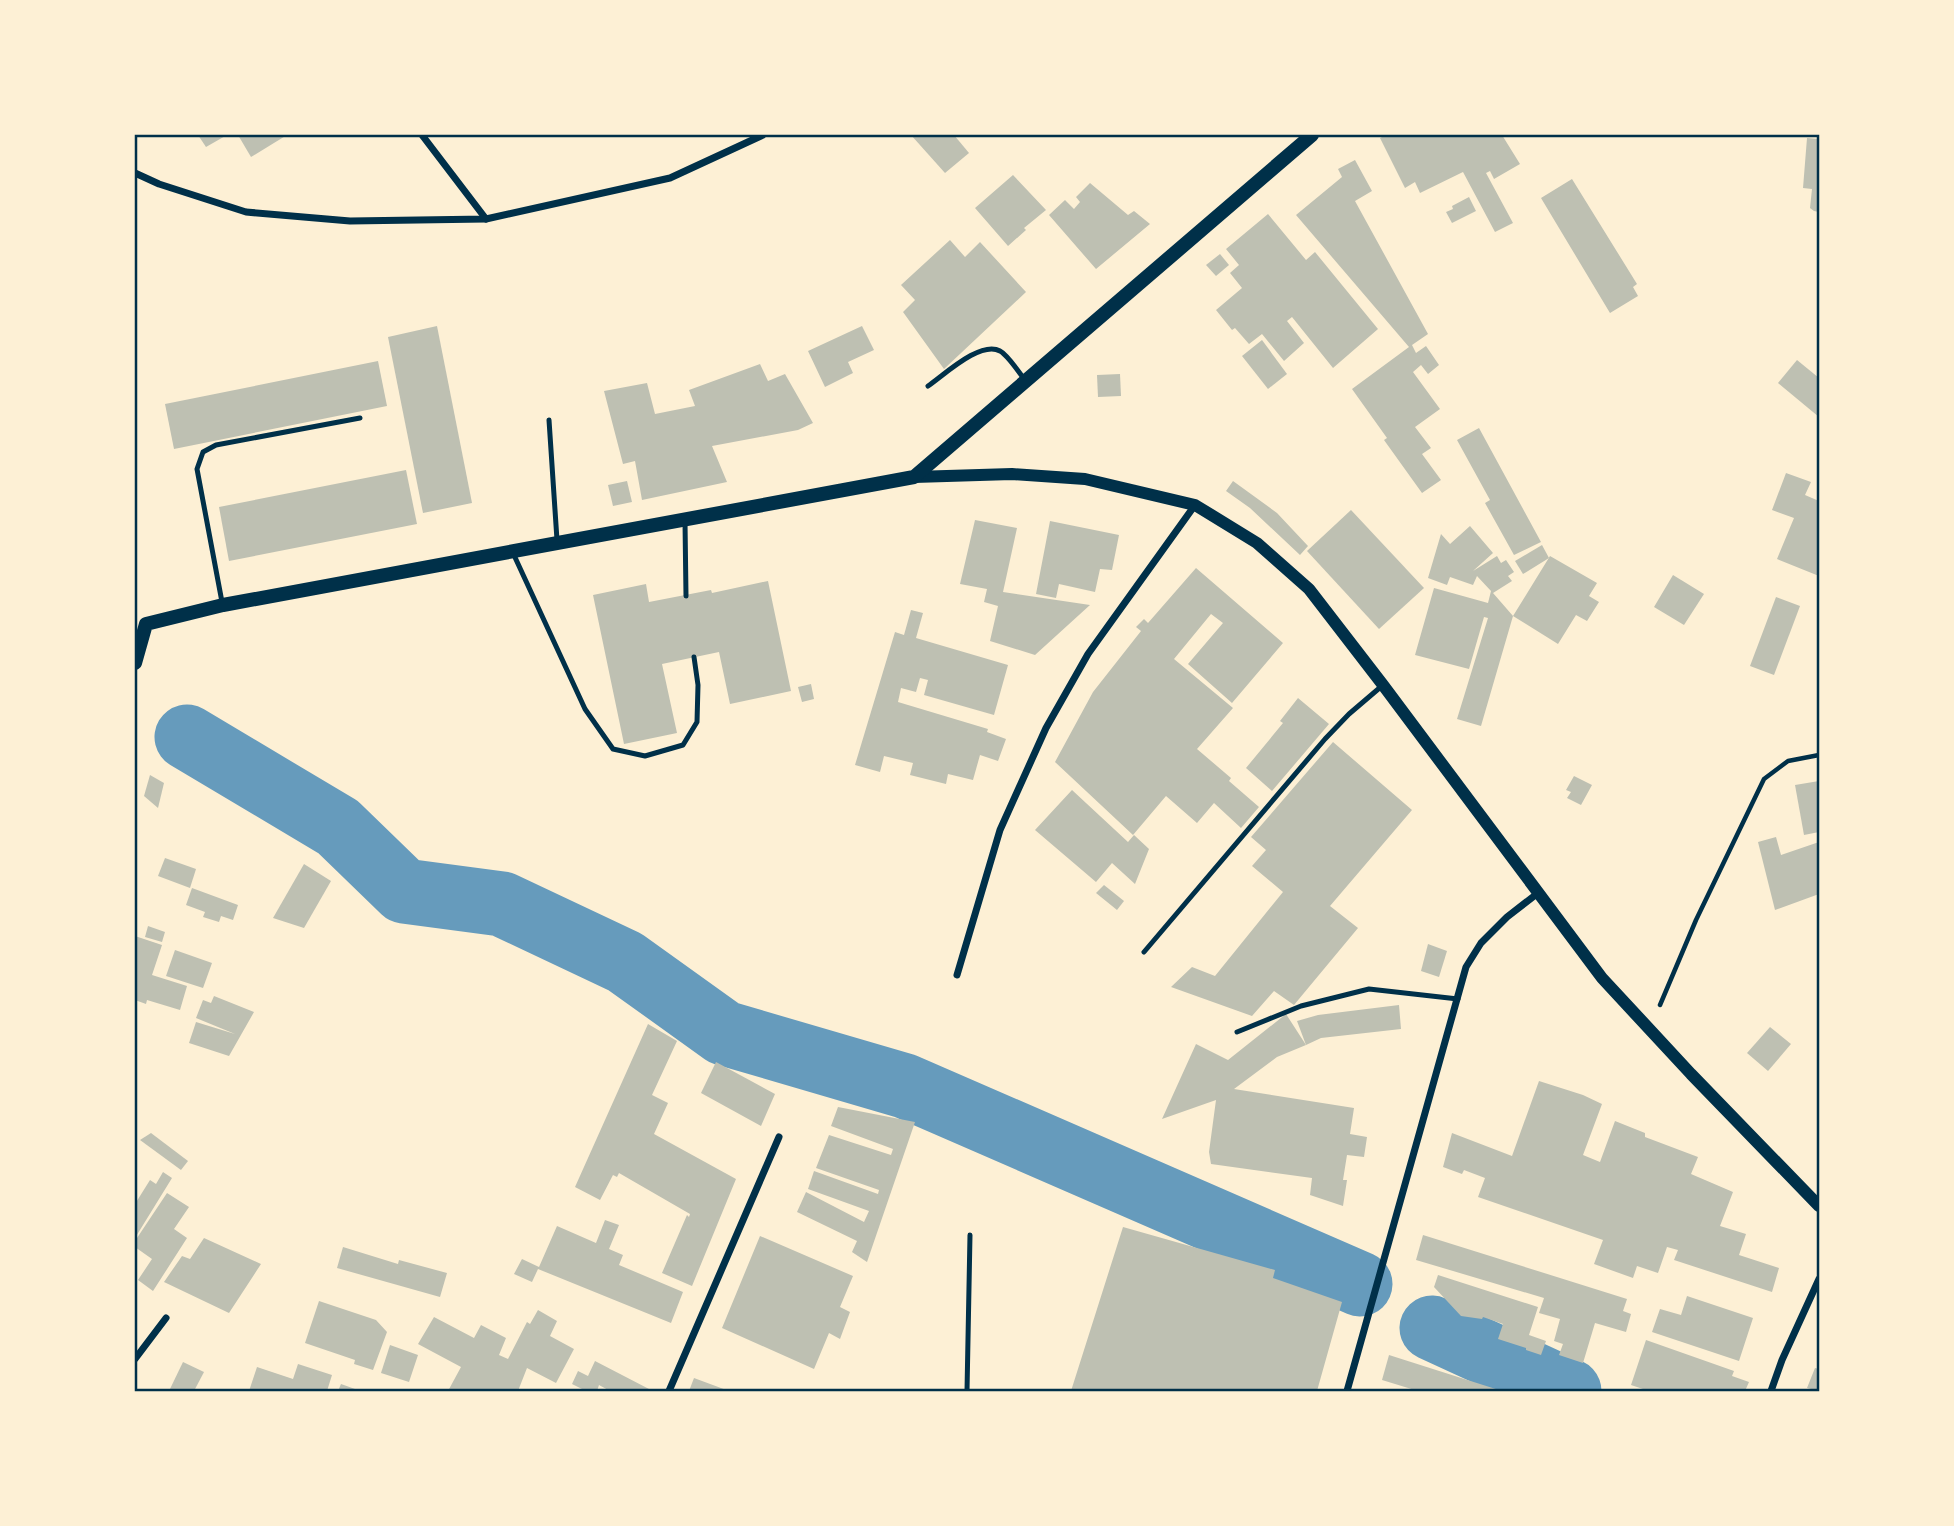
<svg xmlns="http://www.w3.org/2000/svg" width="1954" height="1526" viewBox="0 0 1954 1526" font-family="'Roboto Condensed',sans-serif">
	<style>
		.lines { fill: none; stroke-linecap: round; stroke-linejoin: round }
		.river { stroke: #669bbc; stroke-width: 65 }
		.building { fill: #bec0b2 }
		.path { stroke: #003049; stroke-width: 4.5 }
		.service { stroke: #003049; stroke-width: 5 }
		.minor { stroke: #003049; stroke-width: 7 }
		.tertiary { stroke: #003049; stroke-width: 12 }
		.secondary { stroke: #003049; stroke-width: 14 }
		.neatline { fill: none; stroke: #003049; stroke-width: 2.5 }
	</style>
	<rect width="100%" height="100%" fill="#fdf0d5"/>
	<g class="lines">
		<g class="river">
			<path d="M187 737 338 827 404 891 502 904 625 962 724 1033 905 1086 1360 1284"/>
			<path d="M1432 1328 1569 1391"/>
		</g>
	</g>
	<g class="building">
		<path d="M198 135H227L206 147Z"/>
		<path d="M238 135H287L251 157Z"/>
		<path d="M911 135H954L969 153 945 173Z"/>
		<path d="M1381 135H1502L1520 164 1494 179 1490 171 1486 173 1513 223 1495 232 1463 172 1420 193 1415 182 1405 188 1380 138 1382 137Z"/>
		<path d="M1807 138 1819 139V212L1814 211 1810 208 1812 189 1803 188Z"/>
		<path d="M1355 160 1372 191 1355 201 1428 334 1412 345 1416 353 1426 346 1439 365 1428 374 1421 365 1413 372 1440 409 1415 427 1431 448 1422 454 1441 480 1422 493 1384 440 1387 438 1352 389 1409 347 1296 215 1342 177 1338 169Z"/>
		<path d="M1013 175 1046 210 1024 228 1026 230 1008 246 975 208Z"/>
		<path d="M1572 179 1637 284 1633 287 1638 296 1610 313 1541 198Z"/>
		<path d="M1090 183 1128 215 1134 211 1150 224 1096 269 1049 215 1065 200 1074 209 1080 202 1076 197Z"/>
		<path d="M1469 197 1476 211 1452 223 1446 212 1453 209 1452 206Z"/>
		<path d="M1268 214 1306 260 1315 252 1378 329 1333 368 1292 317 1287 321 1304 343 1284 361 1262 334 1249 344 1235 328 1232 330 1216 310 1242 288 1230 273 1239 265 1226 249Z"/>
		<path d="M950 240 965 257 980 242 1026 292 944 369 903 312 915 300 901 285Z"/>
		<path d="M1220 254 1229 265 1216 276 1206 265Z"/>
		<path d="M437 326 472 503 423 513 388 337Z"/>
		<path d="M862 326 874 350 848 362 853 373 825 387 808 351Z"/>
		<path d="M1262 340 1287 374 1268 389 1242 356Z"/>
		<path d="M1797 360 1819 378V417L1778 383Z"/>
		<path d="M378 361 387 406 174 449 165 404Z"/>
		<path d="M760 364 768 381 785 374 813 423 798 430 712 446 727 482 642 500 635 461 623 464 604 391 647 383 655 414 695 406 689 390Z"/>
		<path d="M1120 374 1121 396 1098 397 1097 375Z"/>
		<path d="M1479 428 1541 542 1514 555 1485 503 1490 500 1457 440Z"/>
		<path d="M406 470 417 524 229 561 219 507Z"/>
		<path d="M1786 473 1811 482 1805 495 1819 501V576L1777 559 1794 518 1772 510Z"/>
		<path d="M627 481 632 502 613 506 608 485Z"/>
		<path d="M1233 481 1277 513 1308 546 1300 555 1250 508 1226 491Z"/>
		<path d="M1351 510 1424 588 1379 629 1307 551Z"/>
		<path d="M975 520 1017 528 1003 592 1090 605 1035 655 990 641 998 606 984 602 987 589 960 584Z"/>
		<path d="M1050 521 1119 535 1112 570 1100 569 1095 592 1059 584 1056 598 1036 594Z"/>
		<path d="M1470 526 1493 553 1473 571 1497 556 1501 563 1506 560 1514 572 1508 576 1512 581 1493 593 1513 616 1481 726 1457 719 1488 618 1484 617 1469 669 1415 655 1434 588 1488 603 1491 591 1477 576 1473 585 1450 577 1447 585 1428 578 1441 534 1450 544Z"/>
		<path d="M1542 545 1549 558 1523 574 1515 561Z"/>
		<path d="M1550 556 1597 583 1589 596 1599 602 1587 621 1576 615 1558 644 1513 616Z"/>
		<path d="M1196 568 1283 643 1232 703 1188 664 1223 623 1211 614 1174 659 1233 708 1197 749 1231 778 1229 781 1259 807 1241 828 1214 803 1197 823 1166 796 1133 835 1055 762 1093 692 1141 631 1136 627 1144 619 1148 623Z"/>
		<path d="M1673 575 1704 594 1684 625 1654 607Z"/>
		<path d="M768 581 791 691 730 704 719 652 662 664 677 733 624 744 593 595 646 584 649 602 711 590 712 593Z"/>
		<path d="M1776 597 1800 606 1774 675 1750 666Z"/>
		<path d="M911 610 923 613 916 638 1008 665 994 715 924 695 928 680 920 678 916 692 901 688 898 702 988 729 987 732 1006 739 998 761 980 755 973 780 948 774 946 784 910 775 913 763 884 756 880 772 855 765 895 632 904 635Z"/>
		<path d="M811 684 814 699 802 702 798 687Z"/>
		<path d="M1298 698 1329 724 1272 791 1246 768 1283 723 1280 721Z"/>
		<path d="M1333 742 1412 810 1330 906 1358 928 1294 1005 1274 991 1252 1016 1171 987 1192 967 1215 976 1283 892 1252 866 1266 850 1251 837Z"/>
		<path d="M150 775 164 783 158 808 144 796Z"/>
		<path d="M1574 776 1592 785 1581 805 1567 798 1571 792 1566 790Z"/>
		<path d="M1819 781V832L1804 835 1795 785Z"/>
		<path d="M1072 790 1128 842 1134 835 1149 849 1135 884 1112 863 1096 882 1035 830Z"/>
		<path d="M1776 837 1781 855 1819 842V894L1775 910 1758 842Z"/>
		<path d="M165 858 196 869 190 888 158 876Z"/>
		<path d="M304 864 331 881 304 928 273 918Z"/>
		<path d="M1104 885 1124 901 1117 910 1096 893Z"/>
		<path d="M192 888 238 905 233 920 221 916 219 922 203 917 205 912 186 905Z"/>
		<path d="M148 926 165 932 162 942 145 937Z"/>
		<path d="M135 936 162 945 152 975 187 986 180 1010 147 1000 146 1004 135 1000Z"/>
		<path d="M1428 944 1447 951 1439 977 1421 971Z"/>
		<path d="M175 950 212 963 203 988 166 976Z"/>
		<path d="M214 996 254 1012 229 1056 189 1043 196 1022 235 1034 196 1018 203 1000 211 1003Z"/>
		<path d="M1399 1005 1401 1029 1321 1038 1306 1045 1297 1021 1318 1015Z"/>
		<path d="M1286 1014 1306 1045 1277 1057 1234 1089 1354 1108 1350 1134 1367 1137 1364 1157 1347 1155 1343 1180H1347L1343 1206 1310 1195 1312 1178 1211 1164 1209 1152 1216 1100 1162 1119 1196 1044 1228 1060Z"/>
		<path d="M648 1024 677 1041 652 1095 668 1103 654 1134 736 1179 692 1286 662 1273 687 1215 689 1217 690 1214 619 1173 617 1177 613 1175 600 1200 575 1187Z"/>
		<path d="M1770 1027 1791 1044 1768 1071 1747 1053Z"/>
		<path d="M716 1062 775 1094 761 1126 701 1093Z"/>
		<path d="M1539 1081 1583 1095 1602 1104 1583 1155 1600 1162 1615 1121 1645 1133V1137L1698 1157 1691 1174 1733 1192 1720 1226 1746 1234 1739 1255 1779 1268 1772 1292 1674 1260 1678 1250 1667 1247 1658 1273 1637 1266 1633 1278 1594 1264 1603 1240 1478 1197 1485 1178 1464 1170 1462 1174 1443 1167 1452 1133 1512 1156Z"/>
		<path d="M838 1107 915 1122 867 1262 852 1252 857 1241 797 1212 806 1192 864 1222 869 1211 808 1189 814 1171 878 1194 879 1190 816 1168 829 1135 891 1155 893 1149 831 1126Z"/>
		<path d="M151 1133 188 1161 181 1170 140 1140Z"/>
		<path d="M163 1172 172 1178 135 1238V1204L150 1180 156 1184Z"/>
		<path d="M167 1193 189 1207 174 1229 187 1238 153 1291 138 1280 152 1259 135 1247V1241Z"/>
		<path d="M605 1220 619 1225 609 1249 623 1255 619 1265 683 1292 671 1323 538 1269 532 1282 514 1274 522 1259 539 1267 557 1226 596 1243Z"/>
		<path d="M1123 1227 1275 1270 1273 1278 1342 1302 1317 1391H1071Z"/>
		<path d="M1423 1235 1627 1299 1623 1311 1631 1314 1626 1332 1595 1323 1583 1363 1559 1355 1563 1344 1554 1341 1560 1319 1539 1313 1544 1298 1416 1260Z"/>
		<path d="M760 1236 853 1276 840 1307 850 1312 840 1339 829 1333 814 1369 722 1328Z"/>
		<path d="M204 1238 261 1264 229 1313 164 1282 182 1256 190 1259Z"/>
		<path d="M343 1247 398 1264 399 1260 447 1273 440 1297 337 1268Z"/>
		<path d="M1438 1275 1538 1307 1529 1335 1546 1341 1541 1355 1526 1350V1348L1498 1339 1503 1324 1483 1317 1482 1319 1461 1316 1434 1287Z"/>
		<path d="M1687 1296 1753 1318 1739 1361 1652 1332 1660 1309 1681 1315Z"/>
		<path d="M319 1301 376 1320 387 1332 373 1370 354 1364 355 1360 305 1343Z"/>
		<path d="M538 1310 557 1321 550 1336 574 1349 556 1383 527 1368 518 1391H448L461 1367 418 1344 434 1317 474 1338 481 1325 506 1338 499 1355 508 1359 527 1322 530 1324Z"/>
		<path d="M1646 1340 1734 1371 1732 1376 1749 1382 1745 1391H1649L1631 1385Z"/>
		<path d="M390 1345 418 1355 409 1382 381 1373Z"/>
		<path d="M1389 1355 1502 1391H1418L1382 1380Z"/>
		<path d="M595 1361 649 1389 648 1391H610L599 1385 597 1391H586L572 1384 578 1371 588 1376Z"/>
		<path d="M183 1362 204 1372 194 1391H169Z"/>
		<path d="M298 1364 332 1375 327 1391H249L257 1367 293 1379Z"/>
		<path d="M1815 1368 1819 1369V1391L1807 1388Z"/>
		<path d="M694 1378 729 1391H689Z"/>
		<path d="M341 1384 355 1389 354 1391H338Z"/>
	</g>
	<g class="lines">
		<path class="path" d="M1660 1005 1696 920 1764 779 1788 761 1819 755"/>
		<g class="service">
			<path d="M928 386C944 375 981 340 1000 351 1008 355 1019 373 1026 381"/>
			<path d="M549 420 557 540"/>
			<path d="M685 522 686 596"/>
			<path d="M513 553 585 709 613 749 645 756 683 745 697 722 698 685 694 657"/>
			<path d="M222 602 197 469 203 452 216 445 360 418"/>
			<path d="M1144 952 1325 739 1349 714 1383 685"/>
			<path d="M1237 1032 1301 1006 1369 989 1458 999"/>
			<path d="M967 1391 970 1235"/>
		</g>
		<g class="minor">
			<path d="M422 135 486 219"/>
			<path d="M135 173 159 184 246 212 350 221 486 219 670 178 763 135"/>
			<path d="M957 975 1000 830 1046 728 1088 654 1195 505"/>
			<path d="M135 1359 166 1318"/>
			<path d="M669 1391 779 1137"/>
			<path d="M1347 1391 1466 967 1481 943 1507 917 1538 893"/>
			<path d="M1771 1391 1782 1360 1819 1279"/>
		</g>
		<path class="tertiary" d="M914 477 1012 474 1085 479 1195 505 1257 543 1309 589 1383 685 1602 978 1691 1074 1819 1206"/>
		<path class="secondary" d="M135 663 146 624 223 605 914 477 1312 135"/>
	</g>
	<rect width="1954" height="1526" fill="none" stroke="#fdf0d5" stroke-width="273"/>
	<rect x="136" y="136" width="1682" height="1254" class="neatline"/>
</svg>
